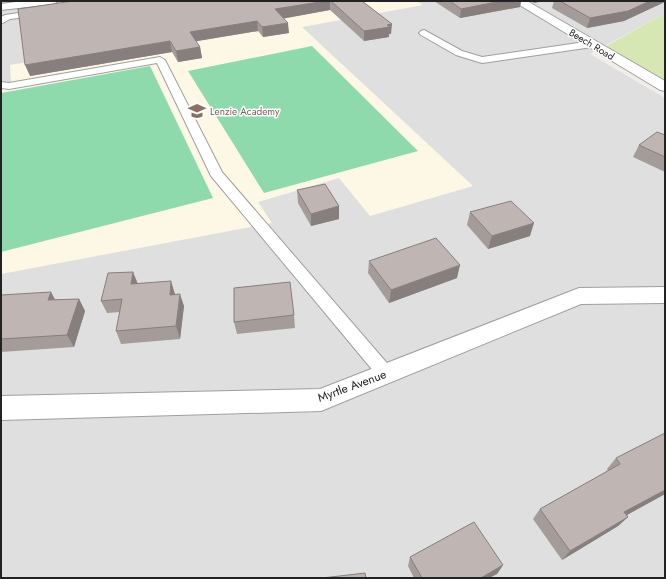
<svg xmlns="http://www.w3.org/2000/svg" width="666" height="579" viewBox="0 0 666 579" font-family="Jost,sans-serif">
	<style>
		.residential { fill: #e0dfdf }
		.education { fill: #fdf8e6 }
		.grass { fill: #d7e7b4 }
		.pitch { fill: #8edaad }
		.parking { fill: #dedede }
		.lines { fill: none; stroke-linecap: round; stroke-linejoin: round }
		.service-casing { stroke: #9f9f9f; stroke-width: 2 }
		.minor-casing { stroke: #9f9f9f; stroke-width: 2 }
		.service { fill: #fff; fill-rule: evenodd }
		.minor { fill: #fff; fill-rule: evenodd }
		.wall { fill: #a49c99 }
		.shaded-wall { fill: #867f7d }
		.building { fill: #bfb5b2; stroke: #867f7d }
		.labels { text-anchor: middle; stroke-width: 3; stroke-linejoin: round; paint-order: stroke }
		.far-street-label { font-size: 10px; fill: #222; stroke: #fff }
		.far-education-label { font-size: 10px; fill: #785e54; stroke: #fff; text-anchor: start }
		.street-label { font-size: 12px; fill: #222; stroke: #fff }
	</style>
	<rect width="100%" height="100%" fill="#f1ede9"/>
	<path class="residential" d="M1 1H665V13L590 54 665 98V578H1Z"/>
	<path class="education" d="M61 1H416L423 5 302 27 473 186 370 216 339 178 258 202 272 223 1 274V9Z"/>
	<path class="grass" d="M665 13V81L605 47Z"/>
	<g class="pitch">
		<path d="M312 46 418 151 264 193 188 71Z"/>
		<path d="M150 66 213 198 1 252V93Z"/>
	</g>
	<path class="parking" d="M57 3 68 5 28 62 10 65 11 83 1 85V10Z"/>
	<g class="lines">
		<g class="service-casing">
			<g id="service">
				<path d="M40 10 43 11 44 13 43 15 10 19 1 24V17L5 15Z"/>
				<path d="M424 30 462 51 482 57 592 41 597 44 592 47 482 63 456 55 421 35 419 33 421 31Z"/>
				<path d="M160 57 165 60 222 172 392 369 395 374 392 379 386 382 380 379 211 176 157 63 9 89 1 88V82L9 83Z"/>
			</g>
		</g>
		<g class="minor-casing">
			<g id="minor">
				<path d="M23 1H59L53 4 1 10V4Z"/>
				<path d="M513 1H527L665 81V91L660 90Z"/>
				<path d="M665 287V303L581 304 321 411 1 420V396L320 389 579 288Z"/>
			</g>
		</g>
		<use href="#service" class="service"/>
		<use href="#minor" class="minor"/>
	</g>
	<g class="wall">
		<path d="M73 1H362L391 34H389V37L364 41 330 10 284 18 289 33 263 37 258 31 196 41 200 47 202 58 178 62 172 52 30 76Z"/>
		<path d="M434 1H521L520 7 460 18Z"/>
		<path d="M530 1H543L534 3Z"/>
		<path d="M554 1H665L624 21 587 28 552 8Z"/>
		<path d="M665 135V172L633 157 639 145Z"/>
		<path d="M297 190 339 206V219L311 226 298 203Z"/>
		<path d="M470 212 530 236 488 249 467 225Z"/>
		<path d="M369 261 457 278 389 303 368 273Z"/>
		<path d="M138 284 175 294 184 306 180 339 121 344 116 331 120 312 107 313 101 301Z"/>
		<path d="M1 295 55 300 79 299 85 311 74 347 1 352Z"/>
		<path d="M294 315 295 328 237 334 234 322Z"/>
		<path d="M616 458 665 494 627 515 628 517 618 526 562 560 533 519 540 509 608 471 607 469Z"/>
		<path d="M410 557 503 565 497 574 489 578H414L408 566Z"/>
	</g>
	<g class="shaded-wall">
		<path d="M326 1H330V10L276 20 275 9Z"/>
		<path d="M501 1H521L520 7 460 18 461 9Z"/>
		<path d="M535 1H543L534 3Z"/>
		<path d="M650 1H665V2L624 21 587 28 590 18Z"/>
		<path d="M257 21 258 31 192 42 190 32Z"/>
		<path d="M288 23 289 33 263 37 262 27Z"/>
		<path d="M392 24 391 34H389V37L364 41V31Z"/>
		<path d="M170 41 172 52 30 76 25 65Z"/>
		<path d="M200 47 202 58 178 62 176 51Z"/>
		<path d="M339 206V219L311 226V214Z"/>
		<path d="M534 223 530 236 488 249 492 236Z"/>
		<path d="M460 265 457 278 389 303 391 290Z"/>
		<path d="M133 272 138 284H131Z"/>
		<path d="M171 281 175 294 174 307 170 295Z"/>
		<path d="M51 292 58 305 48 300Z"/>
		<path d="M180 294 184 306 180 339 176 326Z"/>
		<path d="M79 299 85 311 74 347 67 335Z"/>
		<path d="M665 490V494L614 522 624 512Z"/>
		<path d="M628 517 618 526 562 560 570 551Z"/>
		<path d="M503 565 497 574 489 578H481Z"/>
	</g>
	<g class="building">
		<path d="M73 1H326L275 9 288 23 262 27 257 21 190 32 200 47 176 51 170 41 25 65 18 9Z"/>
		<path d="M331 1H362L392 24 387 25 390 27 364 31Z"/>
		<path d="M450 1H501L461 9Z"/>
		<path d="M560 1H650L628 11 590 18Z"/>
		<path d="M657 132 665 135V157L639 145Z"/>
		<path d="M325 184 339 206 311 214 297 190Z"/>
		<path d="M511 201 534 223 492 236 470 212Z"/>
		<path d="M436 238 460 265 391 290 369 261Z"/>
		<path d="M133 272 131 284 171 281 170 295 180 294 176 326 116 331 122 299 101 301 108 273Z"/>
		<path d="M290 282 294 315 234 322V288Z"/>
		<path d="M51 292 48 300 79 299 67 335 1 339V295Z"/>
		<path d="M665 433V490L624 512 628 517 570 551 540 509 620 464 616 458Z"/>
		<path d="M474 522 503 565 481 578H422L410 557Z"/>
		<path d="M365 573 366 578H322Z"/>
	</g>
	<defs>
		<g id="school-bare" transform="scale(1.38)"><path d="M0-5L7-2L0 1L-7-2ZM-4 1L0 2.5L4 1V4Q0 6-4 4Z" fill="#8d6e63" stroke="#fff" stroke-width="2.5" paint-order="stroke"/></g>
	</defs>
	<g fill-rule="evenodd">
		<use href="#school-bare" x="197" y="111"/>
	</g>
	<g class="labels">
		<g class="far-street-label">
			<text transform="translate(592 44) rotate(31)" y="4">Beech Road</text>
		</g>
		<g class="far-education-label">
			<text x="210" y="115">Lenzie Academy</text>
		</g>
		<g class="street-label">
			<text transform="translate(352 386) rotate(-20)" y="4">Myrtle Avenue</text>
		</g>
	</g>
	<rect width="666" height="579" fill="none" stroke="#222222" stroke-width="4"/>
</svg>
